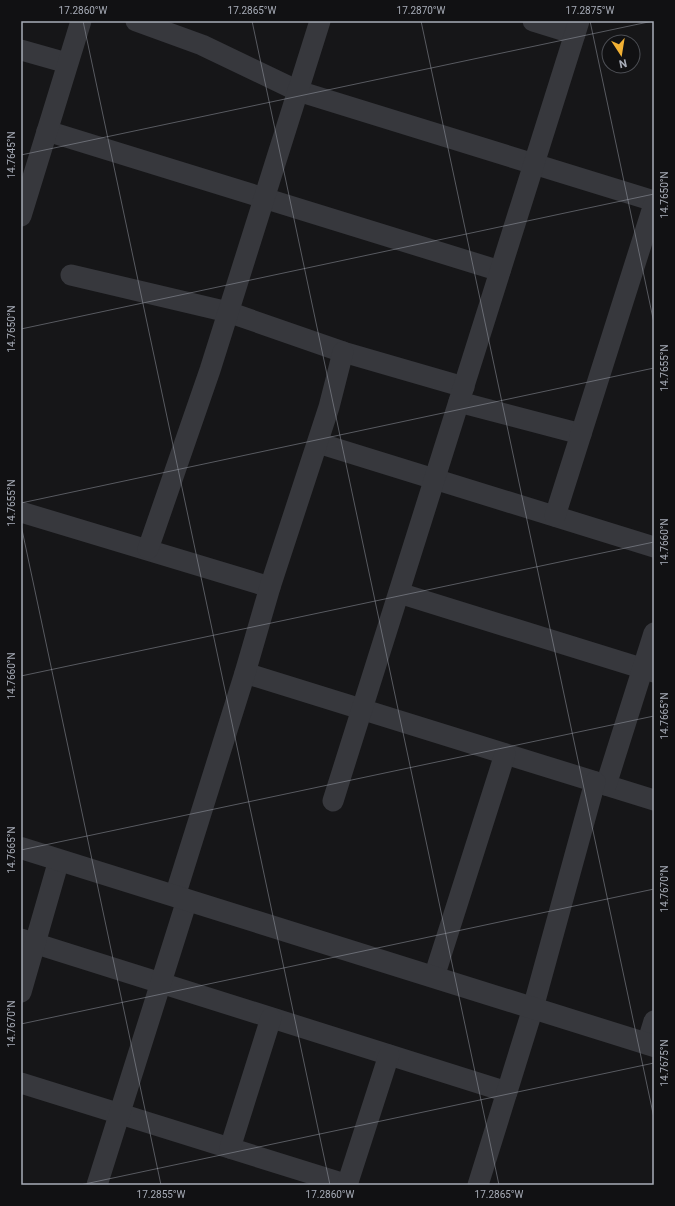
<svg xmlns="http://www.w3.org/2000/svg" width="675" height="1206" viewBox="0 0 675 1206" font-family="Roboto,sans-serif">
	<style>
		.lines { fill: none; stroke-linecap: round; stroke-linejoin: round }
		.minor { stroke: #37383d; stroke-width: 21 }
		.tertiary { stroke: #37383d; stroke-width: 22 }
		.ticks { fill: none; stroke: #a8adb8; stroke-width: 1; stroke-opacity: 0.45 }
		.neatline { fill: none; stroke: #a8adb8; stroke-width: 1.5 }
		.ticks-label { font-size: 10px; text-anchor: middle; fill: #a8adb8 }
	</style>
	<rect width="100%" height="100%" fill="#161618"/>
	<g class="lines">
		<g class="minor">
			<path d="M136 21 202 45 298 91 654 201"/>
			<path d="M533 21 575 34"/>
			<path d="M21 50 67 63"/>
			<path d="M47 131 500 271"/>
			<path d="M21 216 81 21"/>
			<path d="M71 275 228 312 343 352 464 387"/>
			<path d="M459 402 581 434"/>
			<path d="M318 443 654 547"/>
			<path d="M21 512 270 587"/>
			<path d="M555 516 654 204"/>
			<path d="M148 549 210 370 320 21"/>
			<path d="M399 593 654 672"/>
			<path d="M245 673 654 800"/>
			<path d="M606 785 654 633"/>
			<path d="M333 801 579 21"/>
			<path d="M175 896 245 673 270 587 329 407 343 352"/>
			<path d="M21 939 507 1092"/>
			<path d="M434 977 505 754"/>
			<path d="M21 992 59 860"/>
			<path d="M647 1044 654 1021"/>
			<path d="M21 1083 348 1185"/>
			<path d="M230 1148 271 1018"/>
			<path d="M97 1185 187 900"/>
			<path d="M347 1185 389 1055"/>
			<path d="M478 1185 533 1008 595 782"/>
		</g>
		<path class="tertiary" d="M21 848 654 1046"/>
	</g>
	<path class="ticks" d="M83 21 330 1185M252 21 499 1185M421 21 654 1118M590 21 654 323M21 155 653 21M21 329 654 194M21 503 654 368M21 525 161 1185M21 676 654 542M21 850 654 716M21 1024 654 889M80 1185 654 1063"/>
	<rect width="675" height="1206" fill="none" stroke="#111113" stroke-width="44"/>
	<g transform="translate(621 54) rotate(168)"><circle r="19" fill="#111113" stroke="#4d4f55"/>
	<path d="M0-3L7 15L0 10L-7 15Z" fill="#f2b134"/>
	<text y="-6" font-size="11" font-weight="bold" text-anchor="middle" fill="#a8adb8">N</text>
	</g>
	<rect x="22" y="22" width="631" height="1162" class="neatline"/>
	<g class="ticks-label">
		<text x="83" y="14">17.2860°W</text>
		<text x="252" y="14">17.2865°W</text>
		<text x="421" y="14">17.2870°W</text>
		<text x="590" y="14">17.2875°W</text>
		<text transform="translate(11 155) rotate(-90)" y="4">14.7645°N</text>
		<text transform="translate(664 195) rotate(-90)" y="4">14.7650°N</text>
		<text transform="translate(11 329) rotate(-90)" y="4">14.7650°N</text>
		<text transform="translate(664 368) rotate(-90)" y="4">14.7655°N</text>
		<text transform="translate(11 503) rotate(-90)" y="4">14.7655°N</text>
		<text transform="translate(664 542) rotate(-90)" y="4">14.7660°N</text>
		<text transform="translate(11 676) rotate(-90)" y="4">14.7660°N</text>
		<text transform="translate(664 716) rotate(-90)" y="4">14.7665°N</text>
		<text transform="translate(11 850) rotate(-90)" y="4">14.7665°N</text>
		<text transform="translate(664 889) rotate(-90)" y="4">14.7670°N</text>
		<text transform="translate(11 1024) rotate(-90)" y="4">14.7670°N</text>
		<text transform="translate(664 1063) rotate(-90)" y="4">14.7675°N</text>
		<text x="161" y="1198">17.2855°W</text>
		<text x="330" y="1198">17.2860°W</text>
		<text x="499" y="1198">17.2865°W</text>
	</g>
</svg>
